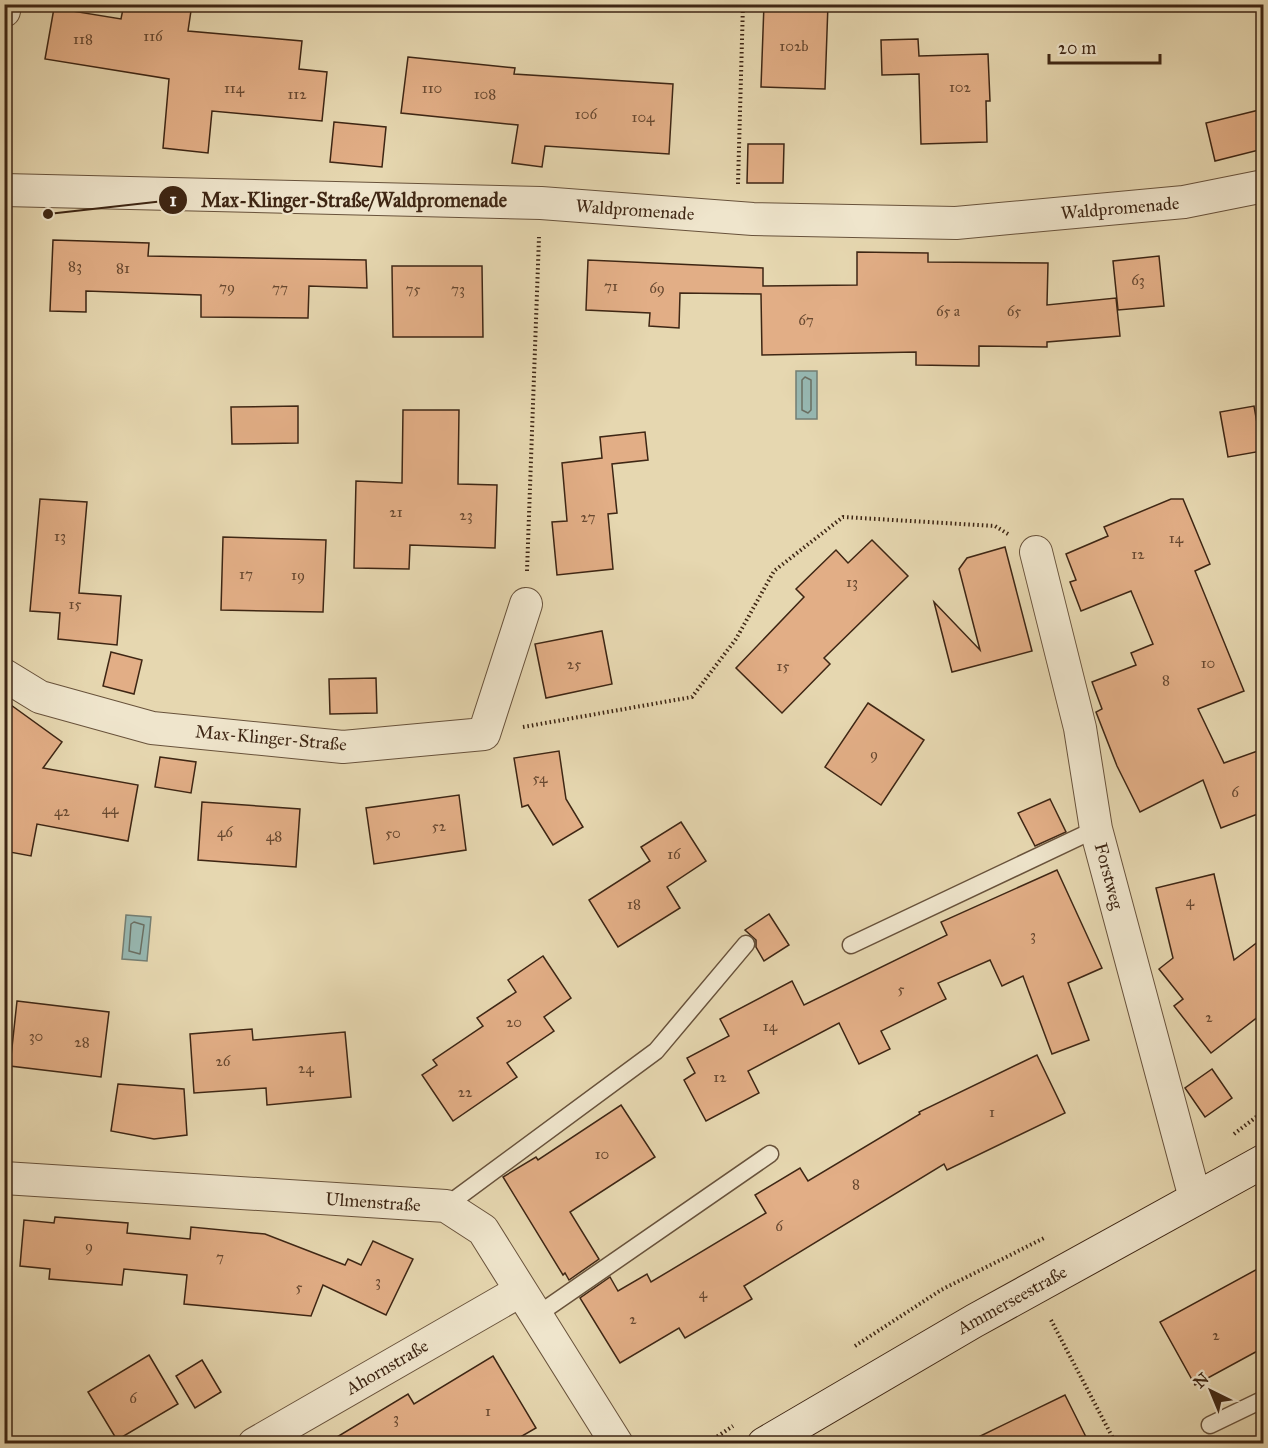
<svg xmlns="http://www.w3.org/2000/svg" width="1268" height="1448" viewBox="0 0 1268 1448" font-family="'IM FELL Great Primer',serif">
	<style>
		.water { fill: #97b8b2; stroke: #737e73; stroke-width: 1.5 }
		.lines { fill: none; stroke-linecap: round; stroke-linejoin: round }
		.shore { stroke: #6a6f63; stroke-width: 1.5 }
		.building { fill: #e2ae86; stroke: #3e2614; stroke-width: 1.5 }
		.lane-casing { stroke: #68523b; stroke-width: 19 }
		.street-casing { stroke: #68523b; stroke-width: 34 }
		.secondary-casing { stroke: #3e2614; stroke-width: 35 }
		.path { stroke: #3e2614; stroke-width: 4; stroke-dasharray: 1.5 3; stroke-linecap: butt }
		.lane { stroke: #efe5cc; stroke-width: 16 }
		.street { stroke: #efe5cc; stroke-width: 32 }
		.secondary { stroke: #efe5cc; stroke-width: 33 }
		.labels { text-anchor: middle; stroke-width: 4.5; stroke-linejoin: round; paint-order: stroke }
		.number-label { font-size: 15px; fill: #674830 }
		.street-label { font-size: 18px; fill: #3e2614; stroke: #efe5cc }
		.leader { fill: none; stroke: #3e2614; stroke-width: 2 }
		.callout-dot { fill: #3e2614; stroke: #efe5cc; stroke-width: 2 }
		.mark-label { font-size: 18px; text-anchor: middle; font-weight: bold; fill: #fff }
		.callout-label { font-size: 20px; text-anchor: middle; font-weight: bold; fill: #3e2614; stroke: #efe5cc; stroke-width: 4.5; stroke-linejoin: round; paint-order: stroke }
	</style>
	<rect width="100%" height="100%" fill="#e6d7b0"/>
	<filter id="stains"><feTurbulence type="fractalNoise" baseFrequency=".00333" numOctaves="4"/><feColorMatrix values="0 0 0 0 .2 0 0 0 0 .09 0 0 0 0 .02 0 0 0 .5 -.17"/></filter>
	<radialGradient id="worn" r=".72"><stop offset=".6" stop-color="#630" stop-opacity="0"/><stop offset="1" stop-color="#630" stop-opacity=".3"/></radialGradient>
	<g class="water">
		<rect x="796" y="371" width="21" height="48"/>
		<path d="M126 915 151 917 147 961 122 959Z"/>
	</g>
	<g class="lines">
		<g class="shore">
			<path d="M805 377 811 380V410L808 413 802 410V380Z"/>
			<path d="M134 922 144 925 140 954 129 951 131 924Z"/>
		</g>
	</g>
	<g class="building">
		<path d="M124 4H192L188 31 302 41 299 69 327 72 322 121 212 111 208 153 163 148 169 79 45 59 54 8 121 19Z"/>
		<path d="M764 4H828L825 89 761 87Z"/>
		<path d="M918 39 919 56 988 54 990 101H986L987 142 921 144 919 74 882 75 881 40Z"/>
		<path d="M408 57 515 68 514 74 673 84 669 154 545 146 542 167 512 163 518 125 401 113Z"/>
		<path d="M1263 109V149L1215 161 1206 123Z"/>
		<path d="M334 122 386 127 382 167 330 162Z"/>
		<path d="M748 144H784L783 183H747Z"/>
		<path d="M53 240 149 243 148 256 366 260 367 288 309 286 308 318 201 317V295L86 291V312L50 311Z"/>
		<path d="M857 252 928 253V262L1048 263 1047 305 1116 298 1120 336 1047 342V347L979 346V366L916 365V352L762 355 761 294 680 293 679 328 649 326 650 313 586 310 588 260 763 268V286L857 285Z"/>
		<path d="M1159 256 1164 306 1118 310 1113 261Z"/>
		<path d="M392 266H482L483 337H393Z"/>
		<path d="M298 406V443L232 444 231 407Z"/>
		<path d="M1254 406 1262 451 1228 457 1220 412Z"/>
		<path d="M403 410H459L458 484 497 485 495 548 410 545 409 569 354 568 356 481 402 483Z"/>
		<path d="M645 432 648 460 612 464 617 513 608 514 613 569 557 575 552 522 567 521 562 463 602 458 600 437Z"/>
		<path d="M40 499 87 502 79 593 121 596 117 645 58 639 60 613 30 611Z"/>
		<path d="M1171 499H1183L1210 564 1195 571 1244 691 1198 709 1224 763 1263 749V812L1221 828 1203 780 1140 812 1117 766 1096 712 1102 709 1092 682 1136 665 1131 653 1153 644 1131 591 1081 611 1070 582 1076 580 1066 554 1108 536 1104 527Z"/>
		<path d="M223 537 326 540 323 612 221 610Z"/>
		<path d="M872 540 908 576 824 658 830 664 782 713 736 668 804 597 796 589 836 550 848 563Z"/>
		<path d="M1005 547 1032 651 952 672 934 602 980 650 959 569 967 558Z"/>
		<path d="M602 631 612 684 546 698 535 644Z"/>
		<path d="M111 652 142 660 134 694 103 686Z"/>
		<path d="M376 678 377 713 330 714 329 679Z"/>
		<path d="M4 700 62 742 43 768 138 785 128 841 37 824 31 856 4 851Z"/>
		<path d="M868 703 924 740 881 805 825 767Z"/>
		<path d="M559 751 566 799 583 827 553 845 528 805 522 807 514 758Z"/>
		<path d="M160 757 196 762 191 793 155 787Z"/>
		<path d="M459 795 466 850 374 864 366 808Z"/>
		<path d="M1050 799 1066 832 1035 846 1018 813Z"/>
		<path d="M202 802 300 809 296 867 198 860Z"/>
		<path d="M681 822 706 861 667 887 680 908 618 947 589 900 650 861 641 847Z"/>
		<path d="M1057 870 1102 968 1068 983 1089 1040 1052 1054 1023 976 1002 986 990 960 938 983 946 999 881 1031 890 1049 859 1064 839 1023 748 1071 759 1093 706 1121 684 1080 695 1073 687 1058 729 1036 720 1019 792 981 804 1005 947 935 941 922Z"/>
		<path d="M1214 874 1234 960 1263 938V1013L1211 1053 1174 1006 1183 999 1159 969 1173 958 1156 888Z"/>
		<path d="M769 914 789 945 764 961 756 947V940L745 930Z"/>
		<path d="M543 956 571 998 544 1017 554 1031 507 1063 517 1077 453 1121 422 1075 437 1065 433 1060 483 1026 477 1018 516 992 508 980Z"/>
		<path d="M17 1001 109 1012 101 1077 10 1066Z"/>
		<path d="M252 1029 253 1040 345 1032 351 1097 267 1105 266 1088 194 1093 190 1034Z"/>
		<path d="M1037 1055 1065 1113 947 1170 944 1164 744 1286 752 1299 685 1338 679 1328 620 1363 580 1298 610 1277 618 1291 647 1274 651 1282 766 1213 755 1195 800 1168 808 1181 920 1114 919 1112Z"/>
		<path d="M1212 1069 1232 1098 1205 1117 1185 1088Z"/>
		<path d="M118 1084 184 1089 187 1135 154 1139 111 1131Z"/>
		<path d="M621 1105 655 1157 570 1212 599 1259 569 1280 565 1273 563 1275 503 1177 536 1157 538 1160Z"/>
		<path d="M55 1217 128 1223 127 1233 190 1239 191 1227 265 1234 345 1265 348 1259 361 1265 373 1241 413 1259 386 1315 323 1285 311 1316 184 1304 187 1275 124 1269 122 1285 49 1279 50 1269 20 1266 24 1220 54 1223Z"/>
		<path d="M1263 1266V1348L1195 1385 1160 1322Z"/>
		<path d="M149 1355 178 1404 117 1440 88 1392Z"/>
		<path d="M493 1356 536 1428 510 1443H327L408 1394 414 1404Z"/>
		<path d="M202 1360 221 1392 195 1408 176 1376Z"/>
		<path d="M1065 1395 1089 1443H966Z"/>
	</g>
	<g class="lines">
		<g class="lane-casing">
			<g id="lane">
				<path d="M851 945 1096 829"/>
				<path d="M446 1206 656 1051 746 944"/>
				<path d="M537 1315 770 1154"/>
				<path d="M1210 1425 1264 1399"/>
			</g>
		</g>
		<g class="street-casing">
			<g id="street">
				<path d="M4 11 5 4"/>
				<path d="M4 190 541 203 753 219 956 223 1184 202 1264 186"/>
				<path d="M1036 552 1080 728 1096 829 1195 1198"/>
				<path d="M4 675 40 697 152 728 343 747 484 734 526 604"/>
				<path d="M4 1178 446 1206 483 1230 617 1444"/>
				<path d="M254 1444 520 1291"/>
			</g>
		</g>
		<g class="secondary-casing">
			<path id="secondary" d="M764 1444 974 1321 1264 1161"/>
		</g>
		<g class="path">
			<path d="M738 184 743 4"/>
			<path d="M527 571 539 237"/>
			<path d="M523 727 692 697 736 639 774 571 843 517 995 526 1008 534"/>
			<path d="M1234 1134 1264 1111"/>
			<path d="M1051 1320 1116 1444"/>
			<path d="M855 1346 941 1290 1046 1237"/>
			<path d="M706 1444 733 1426"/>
		</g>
		<use href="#lane" class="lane"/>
		<use href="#street" class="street"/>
		<use href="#secondary" class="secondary"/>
	</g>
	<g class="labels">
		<g class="number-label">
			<text x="153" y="41">116</text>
			<text x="83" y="44">118</text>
			<text x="794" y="51">102b</text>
			<text x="960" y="92">102</text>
			<text x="234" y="93">114</text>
			<text x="432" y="93">110</text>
			<text x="297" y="99">112</text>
			<text x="485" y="99">108</text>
			<text x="586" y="119">106</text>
			<text x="643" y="122">104</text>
			<text x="75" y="271">83</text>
			<text x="123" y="273">81</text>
			<text x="1138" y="285">63</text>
			<text x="611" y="291">71</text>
			<text x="227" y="292">79</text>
			<text x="280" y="293">77</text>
			<text x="657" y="293">69</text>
			<text x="413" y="294">75</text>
			<text x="458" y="294">73</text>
			<text x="948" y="316">65 a</text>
			<text x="1014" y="316">65</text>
			<text x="806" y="325">67</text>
			<text x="396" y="517">21</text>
			<text x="466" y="520">23</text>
			<text x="588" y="522">27</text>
			<text x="60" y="541">13</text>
			<text x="1176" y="543">14</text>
			<text x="1138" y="559">12</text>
			<text x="246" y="579">17</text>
			<text x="298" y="580">19</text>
			<text x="852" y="587">13</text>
			<text x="75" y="609">15</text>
			<text x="1208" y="668">10</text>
			<text x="574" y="669">25</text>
			<text x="783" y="671">15</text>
			<text x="1166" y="685">8</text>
			<text x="874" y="759">9</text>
			<text x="540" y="783">54</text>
			<text x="1235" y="797">6</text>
			<text x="110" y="814">44</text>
			<text x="62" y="816">42</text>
			<text x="439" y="831">52</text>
			<text x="225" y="837">46</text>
			<text x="393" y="838">50</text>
			<text x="274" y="841">48</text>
			<text x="674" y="859">16</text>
			<text x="1190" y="906">4</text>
			<text x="634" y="909">18</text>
			<text x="1033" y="940">3</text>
			<text x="901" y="994">5</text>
			<text x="1209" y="1022">2</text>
			<text x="514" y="1027">20</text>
			<text x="770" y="1031">14</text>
			<text x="36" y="1041">30</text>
			<text x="82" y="1047">28</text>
			<text x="223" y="1066">26</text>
			<text x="306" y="1073">24</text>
			<text x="720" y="1082">12</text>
			<text x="465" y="1097">22</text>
			<text x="992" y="1117">1</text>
			<text x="602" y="1159">10</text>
			<text x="856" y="1189">8</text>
			<text x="779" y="1231">6</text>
			<text x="89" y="1251">9</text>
			<text x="220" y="1262">7</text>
			<text x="378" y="1286">3</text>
			<text x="299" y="1292">5</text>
			<text x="703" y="1298">4</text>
			<text x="633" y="1324">2</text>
			<text x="1216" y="1340">2</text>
			<text x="133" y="1403">6</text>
			<text x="488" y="1416">1</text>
			<text x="396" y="1423">3</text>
		</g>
		<g class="street-label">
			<text transform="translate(1120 208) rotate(-5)" y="6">Waldpromenade</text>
			<text transform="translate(635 210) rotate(4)" y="6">Waldpromenade</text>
			<text transform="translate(271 738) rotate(5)" y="6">Max-Klinger-Straße</text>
			<text transform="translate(1109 876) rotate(75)" y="6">Forstweg</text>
			<text transform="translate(373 1202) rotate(4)" y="6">Ulmenstraße</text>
			<text transform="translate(1012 1300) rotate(-29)" y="6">Ammerseestraße</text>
			<text transform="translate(387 1367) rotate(-30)" y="6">Ahornstraße</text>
		</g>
	</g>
	<path class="leader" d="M48 214L173 200"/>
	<g class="callout-dot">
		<circle cx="48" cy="214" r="6"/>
		<circle cx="173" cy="200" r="15"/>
	</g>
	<g class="mark-label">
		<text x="173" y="206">1</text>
	</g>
	<g class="callout-label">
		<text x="354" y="207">Max-Klinger-Straße/Waldpromenade</text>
	</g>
	<rect width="1268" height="1448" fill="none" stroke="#e6d7b0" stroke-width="24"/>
	<rect x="6" y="6" width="1256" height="1436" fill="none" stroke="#3e2614" stroke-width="3"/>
	<rect x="12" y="12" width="1244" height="1424" fill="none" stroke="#3e2614" stroke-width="1.5"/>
	<g transform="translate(1211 1391) rotate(317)" stroke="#efe5cc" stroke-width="4.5" paint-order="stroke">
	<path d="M0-4.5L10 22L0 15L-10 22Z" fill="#3e2614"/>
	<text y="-9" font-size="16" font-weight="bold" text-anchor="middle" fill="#3e2614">N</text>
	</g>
	<path d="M1049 54v9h111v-9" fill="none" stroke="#3e2614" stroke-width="3"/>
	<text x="1058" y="54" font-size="18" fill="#3e2614" stroke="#efe5cc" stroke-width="4.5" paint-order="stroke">20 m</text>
	<rect width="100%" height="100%" filter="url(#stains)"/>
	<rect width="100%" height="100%" fill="url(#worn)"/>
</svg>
